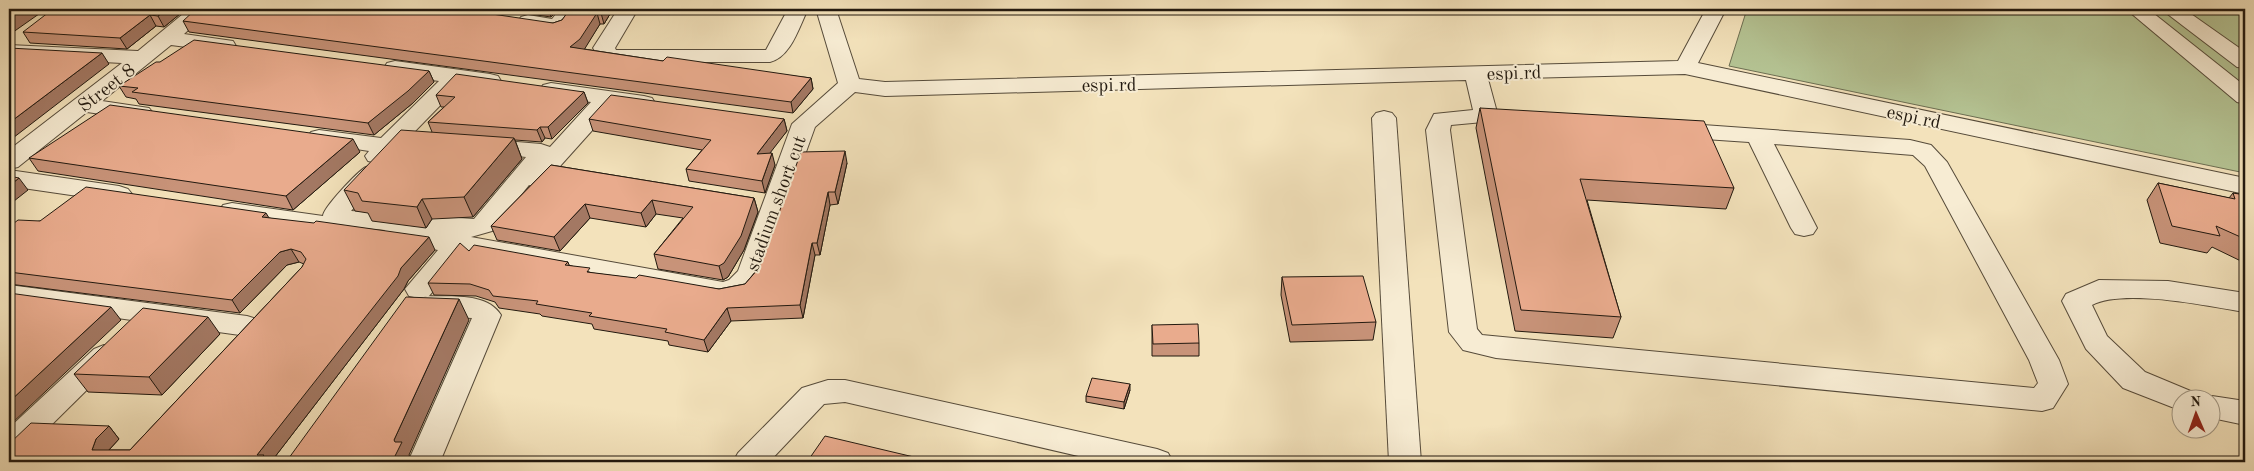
<svg xmlns="http://www.w3.org/2000/svg" width="2254" height="471" viewBox="0 0 2254 471" font-family="'Old Standard TT',serif">
	<style>
		.green { fill: #b5c494; stroke: #6c6e52 }
		.lines { fill: none; stroke-linecap: round; stroke-linejoin: round }
		.minor-casing { stroke: #564b3a; stroke-width: 2 }
		.minor { fill: #f7ecd3; fill-rule: evenodd }
		.wall { fill: #c89379; stroke: #22190f }
		.shaded-wall { fill: #a37863; stroke: #22190f }
		.building { fill: #e9ab8d; stroke: #22190f }
		.labels { text-anchor: middle; stroke-width: 4; stroke-linejoin: round; paint-order: stroke }
		.street-label { font-size: 19px; fill: #22190f; stroke: #f7ecd3 }
	</style>
	<rect width="100%" height="100%" fill="#f3e2bb"/>
	<filter id="stains"><feTurbulence type="fractalNoise" baseFrequency=".004" numOctaves="4"/><feColorMatrix values="0 0 0 0 .2 0 0 0 0 .09 0 0 0 0 .02 0 0 0 .5 -.17"/></filter>
	<radialGradient id="worn" r=".72"><stop offset=".6" stop-color="#630" stop-opacity="0"/><stop offset="1" stop-color="#630" stop-opacity=".3"/></radialGradient>
	<path class="green" d="M1747 9H2245V173L1729 66Z"/>
	<g class="lines">
		<g class="minor-casing">
			<g id="minor">
				<path d="M189 9H211L184 34 233 41 236 46 233 51 225 52 171 45 102 101 149 108 153 113 149 118 141 120 87 112 18 167 9 169V150L122 63 9 57V45L138 51Z"/>
				<path d="M560 9H581C577 15 570 27 564 31 554 36 531 28 521 25L518 21 521 17 528 15 552 19Z"/>
				<path d="M618 9H638L615 48 616 50H766L788 9H808C799 27 791 57 770 62H610L602 61 593 48Z"/>
				<path d="M816 9H836L859 79 885 82 1678 61 1706 9H1726L1698 63 2245 178V194L1685 74 1488 79 1498 116 1494 121 1451 125 1450 130 1477 329 1482 335 2034 388 2038 383 2029 360 1925 166 1913 155 1774 144 1817 228 1813 234 1804 236 1795 234 1791 228 1749 142 1675 137 1667 135 1663 130 1667 125 1675 123 1910 140 1931 145 1947 162 2059 360 2068 384 2053 408 2042 411 1496 358 1463 350 1449 332 1426 130 1434 114 1473 110 1466 80 885 96 855 92 815 127 760 280 748 295 723 300 465 253 429 296 419 298 409 296 405 289 438 250 386 241 382 235 385 230 362 228 358 234 349 236 232 219 223 217 219 211 223 205 232 203 323 216C323 208 358 171 366 167 371 165 376 166 382 168L385 173 351 211 474 219 526 157 475 151 471 146 475 141 483 139 541 144 550 147 591 102 543 95 540 90 543 85 551 83 644 96 652 98 655 103 652 108 644 110 614 106 544 184 535 187 529 185 492 231 471 237 723 282 729 280 738 271 792 124 838 83Z"/>
				<path d="M2126 9H2148L2245 86V104L2237 102Z"/>
				<path d="M2161 9H2184L2245 52V68L2237 67Z"/>
				<path d="M395 61 490 74 498 76 501 81 498 86 490 88 461 84 386 161 377 163 368 161 365 156 369 151 311 142 307 137 311 132 319 130 381 138 439 81 387 73 384 68 387 63Z"/>
				<path d="M1384 111 1392 113 1396 118 1421 462H1389L1372 118 1376 113Z"/>
				<path d="M9 170 119 186 128 189 132 194 128 199 119 202 9 186Z"/>
				<path d="M2099 280 2168 281 2245 293V312C2208 306 2123 288 2092 305L2107 336 2145 372 2193 392 2196 398H2182V411L2123 388 2086 349 2062 301 2066 294Z"/>
				<path d="M9 285 247 316 257 319 261 326 257 333 247 336 9 303Z"/>
				<path d="M427 296C450 297 487 292 501 315L440 462H408L472 318 427 316 417 313 413 306 417 299Z"/>
				<path d="M104 345 114 349 119 356 114 363 20 456 9 459V428L94 349Z"/>
				<path d="M828 380H845L1157 449 1168 453 1173 462H1104L845 402 824 404 769 462H733L738 453 802 388Z"/>
				<path d="M2212 396 2245 401V425L2212 418V398H2202Z"/>
			</g>
		</g>
		<use href="#minor" class="minor"/>
	</g>
	<g class="wall">
		<path d="M186 9 164 27 156 26 127 49 30 43 23 32Z"/>
		<path d="M494 9H559L551 17Z"/>
		<path d="M570 9H613L604 24H600L584 49 663 61 811 78 813 89 793 113 189 32 183 21 553 23 562 20Z"/>
		<path d="M429 71 434 82 413 103 374 135 139 104 136 99 126 97 119 86Z"/>
		<path d="M584 92 588 103 552 139 545 138 542 142 515 140 522 159 473 217 432 219 426 228 372 221 368 213 355 211 344 190 432 132 428 122 444 107H441L436 95Z"/>
		<path d="M1480 108 1734 188 1726 209 1587 200 1621 317 1613 338 1515 331 1476 128Z"/>
		<path d="M589 119H784L787 131 769 153 775 165 765 193 689 181 686 169 702 150 593 131Z"/>
		<path d="M360 152 293 210 38 171 29 158Z"/>
		<path d="M847 163 838 204 830 205 820 255H815L803 318 731 321 708 352 669 345 668 341 594 329 592 324 542 316 540 314 499 308 495 302 476 296 434 295 428 283 469 251 568 262 569 265 592 273 719 289 745 284Z"/>
		<path d="M551 165 754 198 758 212 744 250 728 277 723 280 658 269 654 254 683 218 656 214 646 227 590 218 560 251 497 240 491 226Z"/>
		<path d="M2158 183 2229 198 2233 193 2245 195V263L2212 247 2207 253 2160 243 2147 200Z"/>
		<path d="M269 218 435 250 408 281 404 289 271 462H9L109 426 119 439 109 450H130L302 267 304 264 299 262 287 265 240 313 9 284V227L40 221Z"/>
		<path d="M1282 277 1376 322 1373 340 1290 342 1281 295Z"/>
		<path d="M1152 325 1199 343V356H1152Z"/>
		<path d="M220 334 162 395 88 392 74 374Z"/>
		<path d="M1130 390 1124 409 1086 402V396Z"/>
	</g>
	<g class="shaded-wall">
		<path d="M23 9H46L9 35V19Z"/>
		<path d="M167 9H186L164 27 158 16Z"/>
		<path d="M548 9H559L551 17Z"/>
		<path d="M603 9H613L604 24 601 13Z"/>
		<path d="M597 13 600 24 584 50 570 47Z"/>
		<path d="M150 15 156 26 127 49 120 38Z"/>
		<path d="M102 53 109 64 9 141V123Z"/>
		<path d="M429 71 434 82 413 103 374 135 368 123Z"/>
		<path d="M811 78 813 89 793 113 791 102Z"/>
		<path d="M584 92 588 103 552 139 548 127Z"/>
		<path d="M784 119 787 131 760 166 757 154Z"/>
		<path d="M540 127 545 138 542 142 537 130Z"/>
		<path d="M514 138 522 159 473 217 464 197Z"/>
		<path d="M353 139 360 152 293 210 286 196Z"/>
		<path d="M845 151 847 163 838 204 835 192Z"/>
		<path d="M772 153 775 165 765 193 762 181Z"/>
		<path d="M19 178 28 190 9 205V186Z"/>
		<path d="M828 192 830 205 820 255 817 243Z"/>
		<path d="M754 198 758 212 744 250 728 277 723 280 719 266Z"/>
		<path d="M422 199 432 219 426 228 417 207Z"/>
		<path d="M652 200 656 214 646 227 641 213Z"/>
		<path d="M585 204 590 218 560 251 554 237Z"/>
		<path d="M266 213 274 226 262 217Z"/>
		<path d="M429 237 435 250 408 281 404 289 271 462H258L257 455 401 268Z"/>
		<path d="M812 243 815 255 803 318 800 305Z"/>
		<path d="M291 249 299 262 287 265 240 313 232 300 280 252Z"/>
		<path d="M459 299 469 320 409 455 413 462H392L394 440Z"/>
		<path d="M111 307 121 320 9 426V402Z"/>
		<path d="M727 308 731 321 708 352 704 340Z"/>
		<path d="M208 317 220 334 162 395 149 377Z"/>
		<path d="M1130 384V390L1124 409V402Z"/>
		<path d="M109 426 119 439 107 452 92 450 96 439Z"/>
	</g>
	<g class="building">
		<path d="M9 9H23L9 19Z"/>
		<path d="M53 9H167L158 16 150 15 120 38 23 32Z"/>
		<path d="M196 9H458L553 23 562 20 570 9H603L601 13H597L580 39 570 47 663 61 667 57 811 78 791 102 183 21Z"/>
		<path d="M194 40 429 71 408 91 368 123 132 92 138 88 119 86 156 62H160Z"/>
		<path d="M9 48 102 53 9 123Z"/>
		<path d="M456 74 584 92 548 127H540L537 130 428 122 455 97 436 95Z"/>
		<path d="M611 95 784 119 757 154 772 153 762 181 686 169 711 140 589 119Z"/>
		<path d="M110 105 353 139 286 196 29 158Z"/>
		<path d="M1480 108 1704 121 1734 188 1580 179 1621 317 1521 310Z"/>
		<path d="M401 130 514 138 464 197 422 199 417 207 362 201 358 193 344 190Z"/>
		<path d="M845 151 835 192H828L817 243H812L800 305 727 308 704 340 665 332 667 329 589 316 592 313 536 304 538 301 493 296 489 290 470 284 428 283 460 243 469 251 474 245 568 262 565 265 590 268 587 272 636 278 639 275 719 289 745 284 759 268 801 152Z"/>
		<path d="M551 165 754 198 741 236 724 263 719 266 654 254 693 207 652 200 641 213 585 204 554 237 491 226Z"/>
		<path d="M9 176 19 178 9 186Z"/>
		<path d="M2158 183 2235 199 2233 193 2245 195V239L2216 226 2220 236 2172 226Z"/>
		<path d="M86 187 266 213 262 217 314 223 316 221 429 237 401 268 398 276 257 455H264L258 462H9V444L31 423 109 426 96 439 92 450H130L302 267 306 259 301 252 291 249 280 252 232 300 9 272V227L18 220 40 221Z"/>
		<path d="M1363 276 1376 322 1292 325 1282 277Z"/>
		<path d="M9 293 111 307 9 402Z"/>
		<path d="M406 297 459 299 394 440 395 442H402L392 462H286Z"/>
		<path d="M143 308 208 317 149 377 74 374Z"/>
		<path d="M1198 324 1199 343 1153 344 1152 325Z"/>
		<path d="M1092 378 1130 384 1124 402 1086 396Z"/>
		<path d="M825 436 935 462H807Z"/>
	</g>
	<g class="labels">
		<g class="street-label">
			<text transform="translate(1514 72) rotate(-2)" y="7">espi rd</text>
			<text transform="translate(1109 84) rotate(-1)" y="7">espi rd</text>
			<text transform="translate(106 87) rotate(-38)" y="7">Street 8</text>
			<text transform="translate(1914 116) rotate(12)" y="7">espi rd</text>
			<text transform="translate(775 203) rotate(-70)" y="7">stadium short cut</text>
		</g>
	</g>
	<rect width="2254" height="471" fill="none" stroke="#f3e2bb" stroke-width="30"/>
	<rect x="10" y="10" width="2234" height="451" fill="none" stroke="#22190f" stroke-width="2.5"/>
	<rect x="15" y="15" width="2224" height="441" fill="none" stroke="#22190f"/>
	<g transform="translate(2196 414) rotate(358)"><circle r="24" fill="#f7ecd3" stroke="#a29885"/>
	<path d="M0-4L9 19L0 12L-9 19Z" fill="#8f2418"/>
	<text y="-8" font-size="14" font-weight="bold" text-anchor="middle" fill="#22190f">N</text>
	</g>
	<rect width="100%" height="100%" filter="url(#stains)"/>
	<rect width="100%" height="100%" fill="url(#worn)"/>
</svg>
